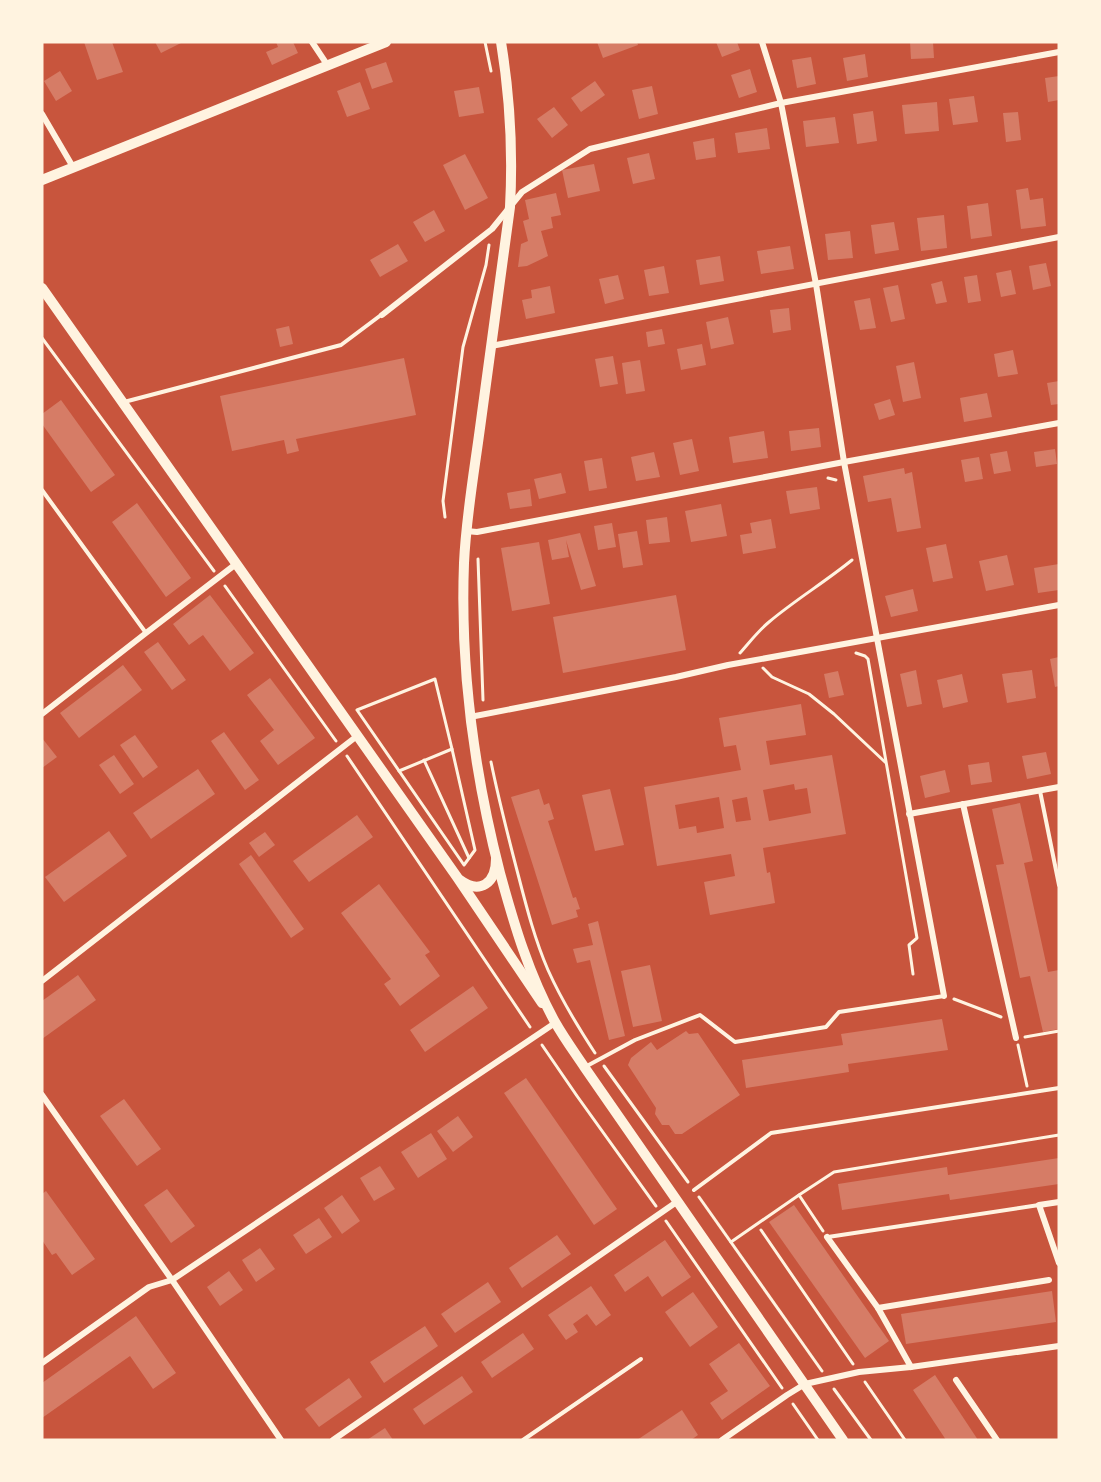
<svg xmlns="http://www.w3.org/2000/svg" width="1101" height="1482" viewBox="0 0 1101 1482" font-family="Barlow,sans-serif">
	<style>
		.building { fill: #d67c66; fill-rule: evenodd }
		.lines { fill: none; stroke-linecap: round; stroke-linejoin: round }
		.path { stroke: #fff3e0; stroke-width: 3 }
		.service { stroke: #fff3e0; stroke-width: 4 }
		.minor { stroke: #fff3e0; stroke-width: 6 }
		.secondary { stroke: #fff3e0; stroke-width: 10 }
		.primary { stroke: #fff3e0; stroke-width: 10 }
	</style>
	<rect width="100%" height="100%" fill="#c8553d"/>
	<g class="building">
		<path d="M84 42H112L123 72 97 80Z"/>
		<path d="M155 42H183L161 53Z"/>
		<path d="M276 42H293L298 53 272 65 266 52 278 47Z"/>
		<path d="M597 42H637L638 45 603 58Z"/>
		<path d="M716 42H737L740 50 722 57Z"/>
		<path d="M910 42H933L934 58 911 59Z"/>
		<path d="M865 54 868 77 847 81 843 58Z"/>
		<path d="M811 57 816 84 797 88 792 60Z"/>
		<path d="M386 62 393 82 372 89 365 69Z"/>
		<path d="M750 69 757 92 739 98 731 75Z"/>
		<path d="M60 71 72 91 56 101 44 81Z"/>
		<path d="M1059 76V100L1048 102 1045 78Z"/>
		<path d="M595 81 605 95 581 112 571 98Z"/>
		<path d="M360 82 370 109 347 117 337 91Z"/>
		<path d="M652 86 658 114 639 119 632 90Z"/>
		<path d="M479 87 484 113 459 117 454 91Z"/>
		<path d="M974 96 978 122 953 125 949 99Z"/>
		<path d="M937 102 939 131 905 134 902 105Z"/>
		<path d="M554 107 568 125 552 138 537 119Z"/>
		<path d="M873 111 877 141 857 144 853 114Z"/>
		<path d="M1018 112 1021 140 1006 142 1003 113Z"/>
		<path d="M835 117 839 143 806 147 803 121Z"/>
		<path d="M767 128 770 149 738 153 735 133Z"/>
		<path d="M714 138 716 157 696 160 693 142Z"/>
		<path d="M649 153 655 179 633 184 627 158Z"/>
		<path d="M465 154 488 198 465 210 443 165Z"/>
		<path d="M594 164 600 191 568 198 562 170Z"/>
		<path d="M1028 188 1030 200 1043 198 1046 226 1021 229 1016 190Z"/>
		<path d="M556 193 561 215 551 217 553 228 541 231 548 256 527 266 518 267 521 244 528 241 523 221 529 219 525 200Z"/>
		<path d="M988 203 992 236 971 239 967 206Z"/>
		<path d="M434 210 445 231 425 242 413 222Z"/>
		<path d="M944 215 947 248 921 251 917 218Z"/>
		<path d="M894 222 899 250 875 254 871 225Z"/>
		<path d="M850 231 853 258 828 260 825 234Z"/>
		<path d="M398 244 408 261 380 277 370 260Z"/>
		<path d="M790 246 794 269 761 274 757 251Z"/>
		<path d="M720 256 724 281 700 285 696 260Z"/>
		<path d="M1046 263 1051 286 1033 290 1029 266Z"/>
		<path d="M664 266 669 293 649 296 644 270Z"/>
		<path d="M1011 270 1016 294 1001 297 996 273Z"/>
		<path d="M618 275 624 299 605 304 599 279Z"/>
		<path d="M977 275 981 301 968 303 964 277Z"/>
		<path d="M942 281 947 302 936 304 931 284Z"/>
		<path d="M898 285 905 319 891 322 883 288Z"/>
		<path d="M550 286 555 313 526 319 522 300 532 298 531 290Z"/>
		<path d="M870 298 876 328 860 330 854 301Z"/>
		<path d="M789 308 791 330 773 333 770 310Z"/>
		<path d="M728 317 734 344 711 349 706 322Z"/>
		<path d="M289 326 293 344 280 347 276 329Z"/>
		<path d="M662 329 665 344 648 347 646 332Z"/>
		<path d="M702 344 706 365 681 370 677 349Z"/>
		<path d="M1013 350 1018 374 998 377 994 354Z"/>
		<path d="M613 356 618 384 600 387 595 359Z"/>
		<path d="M404 358 416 415 296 439 299 451 287 454 284 440 232 451 220 396Z"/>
		<path d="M640 360 645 391 626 394 622 363Z"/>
		<path d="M914 362 921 398 903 402 896 366Z"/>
		<path d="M1059 381V404L1051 405 1047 383Z"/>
		<path d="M987 393 992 417 964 422 960 398Z"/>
		<path d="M890 399 895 415 879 420 874 404Z"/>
		<path d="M61 400 115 475 91 492 42 424V414Z"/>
		<path d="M819 428 821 447 791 451 789 431Z"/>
		<path d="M764 431 768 458 733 463 729 437Z"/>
		<path d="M692 439 699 471 680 475 673 443Z"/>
		<path d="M1055 449 1057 464 1036 467 1034 452Z"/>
		<path d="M1007 451 1011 471 994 474 990 454Z"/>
		<path d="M654 452 660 477 636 481 631 457Z"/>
		<path d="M979 457 983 479 965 482 961 460Z"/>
		<path d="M602 458 607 488 589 491 584 461Z"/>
		<path d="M904 468 905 474 912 472 921 528 897 532 891 498 868 502 863 476Z"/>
		<path d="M561 473 566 493 539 499 534 479Z"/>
		<path d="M817 487 820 509 790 514 786 491Z"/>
		<path d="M530 489 532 506 510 509 507 493Z"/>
		<path d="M137 503 191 578 166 597 112 522Z"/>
		<path d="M721 504 727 536 691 542 685 511Z"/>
		<path d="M667 517 670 542 649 544 646 520Z"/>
		<path d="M771 519 776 548 743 554 740 535 752 533 750 523Z"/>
		<path d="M612 523 616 547 598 550 594 526Z"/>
		<path d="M637 531 643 565 623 568 618 534Z"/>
		<path d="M580 533 596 586 581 590 566 540 569 557 552 560 548 540Z"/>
		<path d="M539 542 550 604 512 611 501 548Z"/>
		<path d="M946 544 953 578 933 582 926 548Z"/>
		<path d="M1007 555 1014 585 986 591 979 561Z"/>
		<path d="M1059 564V590L1038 593 1034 568Z"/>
		<path d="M913 589 918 611 891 617 885 596Z"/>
		<path d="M210 595 254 653 230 671 203 635 189 645 173 624Z"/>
		<path d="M676 595 686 650 563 673 553 617Z"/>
		<path d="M158 642 186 680 172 690 144 652Z"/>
		<path d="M1059 657V686L1055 687 1050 659Z"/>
		<path d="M123 665 142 690 79 738 60 713Z"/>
		<path d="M916 670 922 704 907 707 900 674Z"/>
		<path d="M1032 670 1036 698 1007 703 1002 674Z"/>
		<path d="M838 671 844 695 829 698 824 674Z"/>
		<path d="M962 674 968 702 943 708 937 680Z"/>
		<path d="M270 678 315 738 278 765 260 741 274 730 247 695Z"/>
		<path d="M801 704 806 735 766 741 770 765 832 755 846 834 763 848 767 873 770 872 775 903 710 915 704 882 735 876 731 854 657 866 644 787 741 770 736 745 724 747 719 718ZM794 784 795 790 807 788 811 813 769 821 763 790ZM719 797 724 828 697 833 696 826 679 829 675 805ZM747 797 751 820 736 822 732 800Z"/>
		<path d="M224 732 259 780 245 790 211 741Z"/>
		<path d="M135 735 158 767 143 778 120 745Z"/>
		<path d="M42 738 57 757 42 768Z"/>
		<path d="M1046 752 1051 774 1027 779 1022 756Z"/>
		<path d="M114 755 134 784 120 794 99 765Z"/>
		<path d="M989 762 992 782 971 785 968 765Z"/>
		<path d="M198 769 215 794 151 839 133 813Z"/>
		<path d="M945 770 950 792 925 798 920 776Z"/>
		<path d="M539 789 544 805 549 803 554 819 548 821 573 898 576 897 580 909 576 910 578 917 552 925 511 797Z"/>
		<path d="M610 789 624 845 595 851 582 795Z"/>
		<path d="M1020 803 1033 861 1024 863 1048 972 1059 970V1029L1043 1032 1030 976 1020 978 996 865 1004 864 992 809Z"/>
		<path d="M357 815 373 837 309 882 293 861Z"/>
		<path d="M109 831 127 856 64 902 45 877Z"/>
		<path d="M265 832 275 845 259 857 249 843Z"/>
		<path d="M251 855 304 929 291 938 239 864Z"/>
		<path d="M379 884 430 952 425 955 440 976 400 1006 384 984 391 979 341 913Z"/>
		<path d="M598 921 625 1036 609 1040 590 960 577 963 573 949 593 945 588 924Z"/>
		<path d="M650 965 662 1021 633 1027 621 971Z"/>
		<path d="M78 975 96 1000 42 1039V1001Z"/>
		<path d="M473 986 488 1008 425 1052 410 1030Z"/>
		<path d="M942 1019 948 1050 848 1064 849 1072 746 1088 742 1060 843 1045 841 1034Z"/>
		<path d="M686 1031 689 1034 698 1033 740 1095 682 1134H675L669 1125H662L655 1114 656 1108 628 1065 631 1058 651 1042 657 1050Z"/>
		<path d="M526 1078 617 1209 594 1225 504 1093Z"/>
		<path d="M124 1099 161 1149 137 1166 100 1116Z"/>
		<path d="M458 1116 473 1137 453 1152 437 1131Z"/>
		<path d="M431 1133 447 1159 418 1178 401 1152Z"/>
		<path d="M1059 1158V1184L950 1200 949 1194 842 1210 838 1184 947 1167 948 1175Z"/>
		<path d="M380 1166 395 1189 374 1201 360 1178Z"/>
		<path d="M167 1189 195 1226 171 1243 144 1205Z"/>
		<path d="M46 1191 95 1259 72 1275 56 1253 52 1255 42 1240V1194Z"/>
		<path d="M342 1195 360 1221 342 1234 324 1208Z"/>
		<path d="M794 1205 889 1341 865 1358 769 1222Z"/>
		<path d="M319 1218 332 1237 306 1254 293 1235Z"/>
		<path d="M557 1235 571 1254 522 1288 509 1268Z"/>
		<path d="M665 1240 691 1277 662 1297 648 1276 625 1292 614 1275Z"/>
		<path d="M260 1248 275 1269 256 1282 242 1260Z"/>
		<path d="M229 1271 243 1290 220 1306 207 1287Z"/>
		<path d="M488 1282 501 1302 455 1333 441 1314Z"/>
		<path d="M591 1286 611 1315 596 1326 587 1314 573 1324 578 1332 566 1340 548 1315Z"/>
		<path d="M1052 1291 1056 1322 906 1344 901 1314Z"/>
		<path d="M693 1292 718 1327 690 1347 665 1312Z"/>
		<path d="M136 1316 176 1373 153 1389 130 1356 42 1418V1383Z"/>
		<path d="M425 1326 438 1346 384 1383 370 1362Z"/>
		<path d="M523 1333 534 1349 492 1378 481 1362Z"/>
		<path d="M739 1343 770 1386 722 1420 710 1403 728 1391 709 1364Z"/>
		<path d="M935 1375 978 1440H946L913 1390Z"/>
		<path d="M462 1376 473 1392 424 1425 413 1409Z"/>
		<path d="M349 1378 362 1397 319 1427 305 1409Z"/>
		<path d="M682 1410 698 1435 691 1440H637Z"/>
		<path d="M385 1428 393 1440H367Z"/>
	</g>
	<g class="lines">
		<g class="path">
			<path d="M485 42 491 71"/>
			<path d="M42 338 214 571"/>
			<path d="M828 478 836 480"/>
			<path d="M445 517 443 501 463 347 486 265 489 245"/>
			<path d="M478 559 483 700"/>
			<path d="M225 586 336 741"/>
			<path d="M740 653C749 643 758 631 769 622 795 600 825 582 852 560"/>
			<path d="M856 653 865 656 868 659 917 938 909 945 913 974"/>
			<path d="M763 668 772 677 809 694 834 714 885 762"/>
			<path d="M435 679 452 749 475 850 464 865 357 710Z"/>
			<path d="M347 756 530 1027"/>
			<path d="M424 760 469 858"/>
			<path d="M491 762C499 801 509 840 519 878 527 909 535 940 548 970 561 999 578 1027 595 1053"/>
			<path d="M399 771 452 749"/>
			<path d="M954 999 1001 1017"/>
			<path d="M1025 1037 1059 1031"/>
			<path d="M542 1045 577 1096 656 1206"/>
			<path d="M1018 1045 1027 1086"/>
			<path d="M604 1066 688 1182"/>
			<path d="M799 1195 834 1172 1059 1135"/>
			<path d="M699 1197 822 1371"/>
			<path d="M666 1221 782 1388"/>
			<path d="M761 1230 853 1364"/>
			<path d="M731 1242 799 1195 823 1231"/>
			<path d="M865 1382 905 1440"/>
			<path d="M834 1389 871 1440"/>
			<path d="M793 1404 818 1440"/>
		</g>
		<g class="service">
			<path d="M124 402 341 345 381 315"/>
			<path d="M42 490 146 633"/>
			<path d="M1040 791 1059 885"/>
			<path d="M585 1067 635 1040 700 1015 735 1042 826 1027 839 1012 944 996"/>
			<path d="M694 1190 771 1133 1059 1088"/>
			<path d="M828 1237 1039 1205"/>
			<path d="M523 1440 641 1359"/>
		</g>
		<g class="minor">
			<path d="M312 42 328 66"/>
			<path d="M762 42 781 103 816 284 844 462 944 996"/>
			<path d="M42 114 73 167"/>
			<path d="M382 315 492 229 522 192 590 149 781 103 1059 52"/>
			<path d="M491 346 1059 237"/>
			<path d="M466 531 477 532 844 462 1059 423"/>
			<path d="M42 714 146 633 236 564"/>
			<path d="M470 717 676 677 728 665 1059 605"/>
			<path d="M963 804 1016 1038"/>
			<path d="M909 814 1059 787"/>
			<path d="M42 981 357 736"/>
			<path d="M42 1095 172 1280 281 1440"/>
			<path d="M1059 1202 1039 1205 1059 1263"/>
			<path d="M827 1237 878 1308 911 1367"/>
			<path d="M878 1308 1049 1280"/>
			<path d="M42 1363 149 1287 172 1280 555 1023"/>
			<path d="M956 1380 997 1440"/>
			<path d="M333 1440 678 1201"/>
			<path d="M722 1440 787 1395 805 1384 859 1372 911 1367 1059 1346"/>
		</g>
		<g class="secondary">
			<path d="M42 180 386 42"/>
			<path d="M42 288 457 877 542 1003"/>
			<path d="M460 880C480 895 496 883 496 859"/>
		</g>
		<path class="primary" d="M501 42C510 97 513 152 510 207 500 281 490 354 480 428 474 473 466 518 464 563 460 668 474 772 500 873 514 924 529 975 555 1022 564 1038 575 1053 585 1068L843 1440"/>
	</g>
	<rect width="1101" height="1482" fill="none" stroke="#fff3e0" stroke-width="87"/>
</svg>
